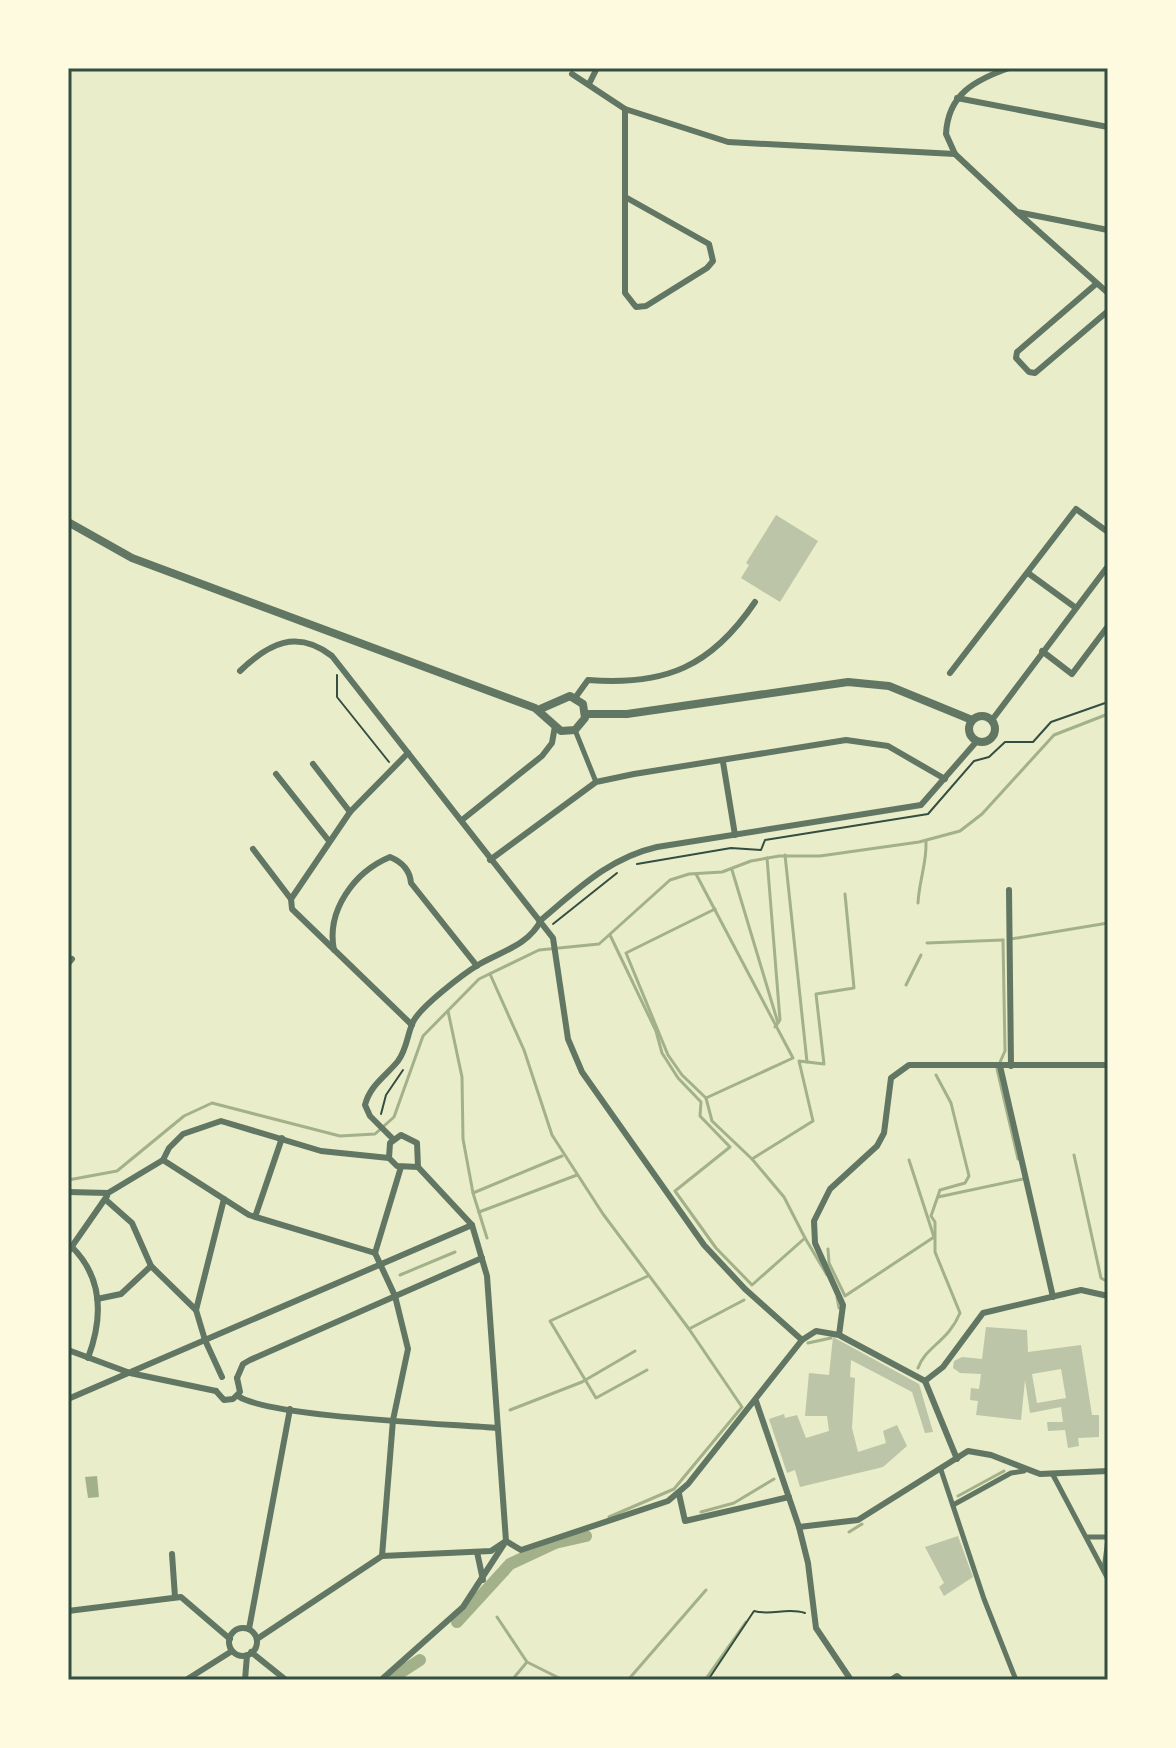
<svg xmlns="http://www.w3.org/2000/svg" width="1176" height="1748" viewBox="0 0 1176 1748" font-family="Roboto,sans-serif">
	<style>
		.water { fill: #a3b18a }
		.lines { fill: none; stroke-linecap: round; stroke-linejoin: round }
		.stream { stroke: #a3b18a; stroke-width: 3 }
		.canal { stroke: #a3b18a; stroke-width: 12 }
		.building { fill: #bcc5a7; fill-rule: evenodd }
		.path { stroke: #344e41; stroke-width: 2 }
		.pedestrian { stroke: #617663; stroke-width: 5 }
		.minor { stroke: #617663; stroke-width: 6 }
		.tertiary { stroke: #617663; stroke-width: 8 }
		.neatline { fill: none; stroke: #344e41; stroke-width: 3 }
	</style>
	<rect width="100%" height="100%" fill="#e9edc9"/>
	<path class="water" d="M97 1476 99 1497 88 1498 85 1477Z"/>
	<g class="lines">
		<g class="stream">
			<path d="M785 855 807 1062"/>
			<path d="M767 858 780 1020 775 1027"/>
			<path d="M732 870 778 1023"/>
			<path d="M696 874 793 1058 706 1098"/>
			<path d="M918 903C919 881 927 863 926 841"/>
			<path d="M715 909 626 953 668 1055 682 1075 706 1098 712 1121 752 1159"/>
			<path d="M610 935 656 1031 662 1053 678 1078 701 1102 700 1116 730 1147 675 1191 716 1248 752 1285 805 1238 784 1197 752 1159 813 1121 799 1061 824 1064 816 994 854 988 845 894"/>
			<path d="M1011 939 1108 923"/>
			<path d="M1003 940 1005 1051 997 1069 1018 1159"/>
			<path d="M927 943 1003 940"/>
			<path d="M490 974 524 1050 552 1135 603 1214 689 1329"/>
			<path d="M906 985 921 955"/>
			<path d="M448 1011 462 1077 463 1139 473 1193 487 1238"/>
			<path d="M1074 1155 1101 1278 1108 1282"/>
			<path d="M68 1180 117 1171 184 1116 212 1103 340 1136 375 1134 394 1117 423 1036 479 979 539 950 599 944 670 880 689 874 722 872 751 861 779 856H820L919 842 960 831 982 814 1054 735 1108 714"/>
			<path d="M473 1193 562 1156"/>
			<path d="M938 1197 1023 1179"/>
			<path d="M479 1212 577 1175"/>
			<path d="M805 1238 827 1275"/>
			<path d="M828 1249 829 1263 845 1296 934 1237 909 1160"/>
			<path d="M400 1275 455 1252"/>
			<path d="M1107 1281 1108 1268"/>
			<path d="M837 1297 839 1308"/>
			<path d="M808 1343 831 1338"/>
			<path d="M918 1368C926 1346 948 1342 960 1313L935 1252V1222L931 1216 940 1190 965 1183 969 1176 951 1103 936 1075"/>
			<path d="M647 1370 596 1398 550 1321 648 1276"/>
			<path d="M510 1410 582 1382 635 1351"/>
			<path d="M958 1496 1004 1471"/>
			<path d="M701 1512 734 1503 774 1479"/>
			<path d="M609 1517 674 1489 742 1407 689 1329 744 1300"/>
			<path d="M849 1532 862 1524"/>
			<path d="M497 1617 527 1662 563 1680"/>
			<path d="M512 1680 527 1662"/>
			<path d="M628 1680 706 1590"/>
			<path d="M705 1680 746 1622"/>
		</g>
		<g class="canal">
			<path d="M457 1622 510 1564 555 1543 586 1536"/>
			<path d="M389 1680 420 1660"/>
		</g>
	</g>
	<g class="building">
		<path d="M776 515 818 541 780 602 741 578 749 565 746 563Z"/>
		<path d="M986 1327 1027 1330 1028 1352 1081 1345 1092 1415H1099V1437L1078 1438 1079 1446 1068 1448 1065 1430 1048 1431 1047 1422H1063L1061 1407 1030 1413 1025 1380 1021 1420 976 1415 978 1401 970 1400 971 1388 979 1389 981 1374 960 1373 953 1368 954 1361 962 1357 982 1359ZM1061 1369 1066 1398 1037 1403 1032 1374Z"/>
		<path d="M833 1337 919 1384 933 1432 925 1433 912 1392 851 1360 850 1377 855 1378 852 1428 858 1452 886 1443 883 1431 897 1425 907 1446 883 1467 800 1487 795 1470 787 1473 769 1419 784 1414 785 1418 797 1415 806 1438 829 1431 827 1416H805L809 1373 829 1375Z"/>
		<path d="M958 1536 973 1577 944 1596 939 1587 944 1583 925 1547Z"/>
	</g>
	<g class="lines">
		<g class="path">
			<path d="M337 675V697L389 762"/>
			<path d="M637 864 731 848 761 850 765 840 928 814 974 761 989 757 1005 742H1033L1051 722 1108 702"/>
			<path d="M553 924 617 873"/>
			<path d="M381 1114 386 1095 403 1070"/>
			<path d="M708 1680 754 1611C772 1616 787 1607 805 1613"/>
		</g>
		<g class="pedestrian">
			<path d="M575 730 596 782"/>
			<path d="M941 1470 984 1599 1016 1680"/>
			<path d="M1053 1475 1108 1579"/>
			<path d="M953 1505 1011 1473 1024 1471"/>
			<path d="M1088 1537H1108"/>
			<path d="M1104 1570 1108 1539"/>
		</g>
		<g class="minor">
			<path d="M1009 68C975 80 948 94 946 134L955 154 1017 212 1108 230"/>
			<path d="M572 74 625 109"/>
			<path d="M589 84 597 68"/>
			<path d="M957 98 1108 127"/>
			<path d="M627 198 709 244 713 261 707 268 646 306 636 307 625 293V109L728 142 955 154"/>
			<path d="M1018 213 1108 293"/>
			<path d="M1096 284 1017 352 1016 358 1029 372 1035 373 1108 311"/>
			<path d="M1028 573 1076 608"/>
			<path d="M1042 651 1072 674 1108 626"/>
			<path d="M240 671C269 643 297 629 332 656L553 938 568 1039 582 1072 704 1245 745 1289 802 1340"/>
			<path d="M950 673 1076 509 1108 532"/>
			<path d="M575 698 588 680C665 686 711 667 755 602"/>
			<path d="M992 720 1108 566"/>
			<path d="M723 762 735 835"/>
			<path d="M313 764 350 812"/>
			<path d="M276 774 329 841"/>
			<path d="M462 820 542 756 552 743 555 726"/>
			<path d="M253 849 291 899 292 909 412 1025"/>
			<path d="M490 860 596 782 634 774 846 740 888 746 945 779"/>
			<path d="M1009 890 1011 1066"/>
			<path d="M291 899 350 812 408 753"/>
			<path d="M334 950C326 911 354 872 390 857 402 862 410 871 411 883L477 966"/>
			<path d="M68 964 72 959"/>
			<path d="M1000 1066 1053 1297"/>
			<path d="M401 1135 417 1143 418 1167 397 1166 389 1158 390 1143Z"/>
			<path d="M393 1139 370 1116 365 1105C370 1085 386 1076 398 1061 407 1049 407 1035 413 1022 420 1007 463 974 478 965 500 952 529 945 541 920 578 889 609 858 657 847L921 805 977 741"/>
			<path d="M163 1160 249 1215 375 1253"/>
			<path d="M418 1167 472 1225 487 1276 506 1541"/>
			<path d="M68 1192 108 1193 163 1160 169 1148 183 1134 221 1121 321 1151 389 1158"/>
			<path d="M106 1200 132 1223 151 1266 196 1310"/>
			<path d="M255 1217 282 1138"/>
			<path d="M72 1247C103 1278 103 1318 88 1358"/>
			<path d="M68 1252 107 1196"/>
			<path d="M375 1253 395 1296 408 1349 393 1420 382 1556"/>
			<path d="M375 1253 401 1167"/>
			<path d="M97 1299 121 1294 151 1266"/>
			<path d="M839 1335 843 1305 815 1243 814 1221 830 1189 877 1146 884 1133 891 1078 909 1065H1108"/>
			<path d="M68 1350 130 1373 216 1391"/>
			<path d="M222 1377 205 1340 196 1310 224 1199"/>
			<path d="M237 1378 243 1364 250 1360 482 1258"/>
			<path d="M925 1381 943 1367 983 1313 1081 1290 1108 1296"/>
			<path d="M925 1381 957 1459"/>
			<path d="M216 1391 224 1400 233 1399 240 1392 237 1378"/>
			<path d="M238 1396C268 1417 450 1424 497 1428"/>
			<path d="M68 1399 472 1225"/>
			<path d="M756 1401 799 1527 808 1563 816 1628 851 1680"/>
			<path d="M679 1494 685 1521 789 1497"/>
			<path d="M799 1527 858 1520 968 1451 991 1455 1040 1474 1108 1471"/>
			<path d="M506 1541 521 1550 668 1501 688 1484 802 1340 816 1331 839 1335 925 1381"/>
			<path d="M477 1552 483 1580"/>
			<path d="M172 1554 175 1597"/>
			<path d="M68 1611 181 1597 230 1639"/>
			<circle cx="243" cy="1642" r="14"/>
			<path d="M249 1629 290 1409"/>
			<path d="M257 1639 382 1556 491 1551 506 1541"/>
			<path d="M251 1652 286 1680"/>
			<path d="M186 1680 232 1651"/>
			<path d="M245 1680 247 1655"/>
			<path d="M381 1680 463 1607 504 1544"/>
			<path d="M891 1680 897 1676 902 1680"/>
		</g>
		<g class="tertiary">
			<path d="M68 522 132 558 535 708 561 731 575 730 585 718 583 704 570 696 538 710"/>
			<path d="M586 714H627L848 682 889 686 972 720"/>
			<circle cx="982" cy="729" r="13"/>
		</g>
	</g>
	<rect width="1176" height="1748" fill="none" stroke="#fefae0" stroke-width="140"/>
	<rect x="70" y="70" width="1036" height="1608" class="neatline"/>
</svg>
